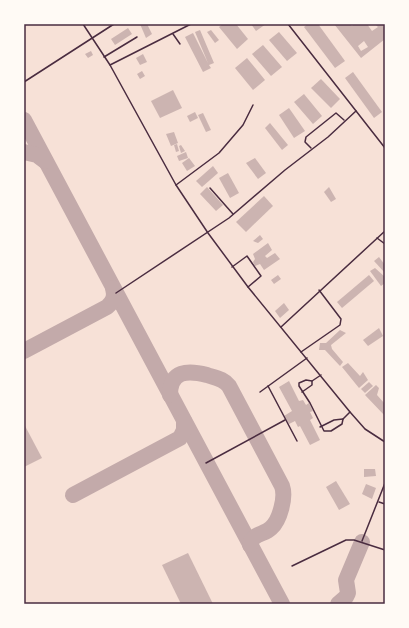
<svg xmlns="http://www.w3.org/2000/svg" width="409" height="628" viewBox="0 0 409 628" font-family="Roboto,sans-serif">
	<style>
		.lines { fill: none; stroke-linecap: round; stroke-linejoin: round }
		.taxiway { stroke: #c3aaaa; stroke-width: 16 }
		.building { fill: #ccb4b1; fill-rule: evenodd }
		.service { stroke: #4a2c40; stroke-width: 1.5 }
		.neatline { fill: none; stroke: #4a2c40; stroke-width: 1.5 }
	</style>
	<rect width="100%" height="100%" fill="#f7e1d7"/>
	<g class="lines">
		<g class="taxiway">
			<path d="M24 120 282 604"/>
			<path d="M24 152 37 155 45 161"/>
			<path d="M24 351 107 307C114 301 115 296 113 288"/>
			<path d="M170 395C170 370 188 370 207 375 216 378 224 379 229 386L282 486C286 497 280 520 271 528 264 535 252 533 250 545"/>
			<path d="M73 495 180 438 184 430V421"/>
			<path d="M338 604 346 597 348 593 346 580 362 542"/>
		</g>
	</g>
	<g class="building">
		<path d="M140 24H147L152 34 146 38Z"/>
		<path d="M223 24H236L248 39 237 49 219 27Z"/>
		<path d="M251 24H266L256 31Z"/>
		<path d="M308 24H318L345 61 335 68 304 27Z"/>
		<path d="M334 24H350L352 26 354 24H367L372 31 378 27 375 24H385L383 26 385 29V39L361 58ZM364 41 368 47 361 51 358 46Z"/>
		<path d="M128 28 132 34 115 45 111 39Z"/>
		<path d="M200 30 214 63 209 65 211 68 203 72 185 37 193 33 208 63 195 32Z"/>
		<path d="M211 30 219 40 215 43 207 32Z"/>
		<path d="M279 32 297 53 287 61 269 40Z"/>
		<path d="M263 45 282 67 271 76 252 54Z"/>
		<path d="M91 51 93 55 88 58 85 54Z"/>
		<path d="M143 54 147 62 140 65 136 58Z"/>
		<path d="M247 58 265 80 253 90 235 68Z"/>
		<path d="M142 71 145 76 140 79 137 74Z"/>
		<path d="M353 72 382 112 374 118 345 78Z"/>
		<path d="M321 79 340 99 331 108 311 88Z"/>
		<path d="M173 90 182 108 160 118 151 101Z"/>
		<path d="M304 94 322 116 313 124 294 102Z"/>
		<path d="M289 108 305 131 294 138 279 115Z"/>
		<path d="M195 112 198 118 190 122 187 116Z"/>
		<path d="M203 113 211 130 206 132 198 115Z"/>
		<path d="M270 123 288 145 282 150 265 128Z"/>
		<path d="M174 132 178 143 171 146 166 134Z"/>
		<path d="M177 144 179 151 176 152 174 145Z"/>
		<path d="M181 145 185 151 181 153 179 146Z"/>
		<path d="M186 152 188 158 179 161 177 156Z"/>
		<path d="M189 158 195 166 187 171 182 163Z"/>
		<path d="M255 158 266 173 258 179 246 163Z"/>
		<path d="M213 166 218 173 202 187 196 181Z"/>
		<path d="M228 173 239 193 230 198 219 178Z"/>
		<path d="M207 187 223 205 216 211 200 194Z"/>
		<path d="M329 187 336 199 331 202 324 192Z"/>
		<path d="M264 196 273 206 246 232 236 222Z"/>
		<path d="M260 235 263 239 258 243 253 241Z"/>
		<path d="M268 243 272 250 265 256 267 258 275 253 280 259 264 270 260 264 255 266 253 262 255 259 253 254Z"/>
		<path d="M379 257 385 265V273L374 261Z"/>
		<path d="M375 268 385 277V283L381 286 370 271Z"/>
		<path d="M278 275 281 279 274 284 271 280Z"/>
		<path d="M369 275 374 281 342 308 337 302Z"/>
		<path d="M284 303 289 310 280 318 275 311Z"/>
		<path d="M379 328 383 336 368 346 363 340Z"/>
		<path d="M340 330 346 333 331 345 332 349 343 362 340 366 325 350H319L320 343H326Z"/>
		<path d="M348 363 360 376 363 372 368 380 359 388 342 367Z"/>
		<path d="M289 381 299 401 303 400 306 405 309 403 313 411 310 412 313 418 310 420 320 440 310 445 300 426 298 427 295 421 289 424 284 416 292 411 279 387Z"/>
		<path d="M369 382 373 386 365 393 361 389Z"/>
		<path d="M376 385 379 388 377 395 385 404V416L365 395Z"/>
		<path d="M24 424 42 458 24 467Z"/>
		<path d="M364 469H375L376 476 364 477Z"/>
		<path d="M336 481 350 504 339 510 326 487Z"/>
		<path d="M366 484 376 488 372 499 362 494Z"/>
		<path d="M188 553 213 604H181L162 565Z"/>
	</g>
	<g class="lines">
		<g class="service">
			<path d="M83 24 110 65 176 185 208 233 248 287 350 412 365 429 385 442"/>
			<path d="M288 24 385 148"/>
			<path d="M173 34 180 44"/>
			<path d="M104 57 137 37"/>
			<path d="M110 65 191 24"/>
			<path d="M24 82 114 24"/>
			<path d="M311 148 305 142 306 137 336 113 344 120"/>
			<path d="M176 185 219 153 243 125 253 105"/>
			<path d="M210 188 233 214"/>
			<path d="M377 238 385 244"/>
			<path d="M232 267 247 256 261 276 248 287"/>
			<path d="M116 293 229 218 285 170 328 137 356 111"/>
			<path d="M281 327 385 231"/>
			<path d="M301 352 340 325 341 319 319 290"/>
			<path d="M312 381 306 380 299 383V386L310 403 324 431H331L342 424 343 419 350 412"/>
			<path d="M268 386 297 441"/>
			<path d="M260 392 307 358"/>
			<path d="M302 392 312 385V381L321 375"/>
			<path d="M320 427 334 420 343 419"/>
			<path d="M206 463 285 420"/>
			<path d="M379 502 385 504"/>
			<path d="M362 541 385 483"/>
			<path d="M292 566 346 540H354L385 550"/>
		</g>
	</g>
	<rect width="409" height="628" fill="none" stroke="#fffaf5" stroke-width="50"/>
	<rect x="25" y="25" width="359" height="578" class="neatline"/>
</svg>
